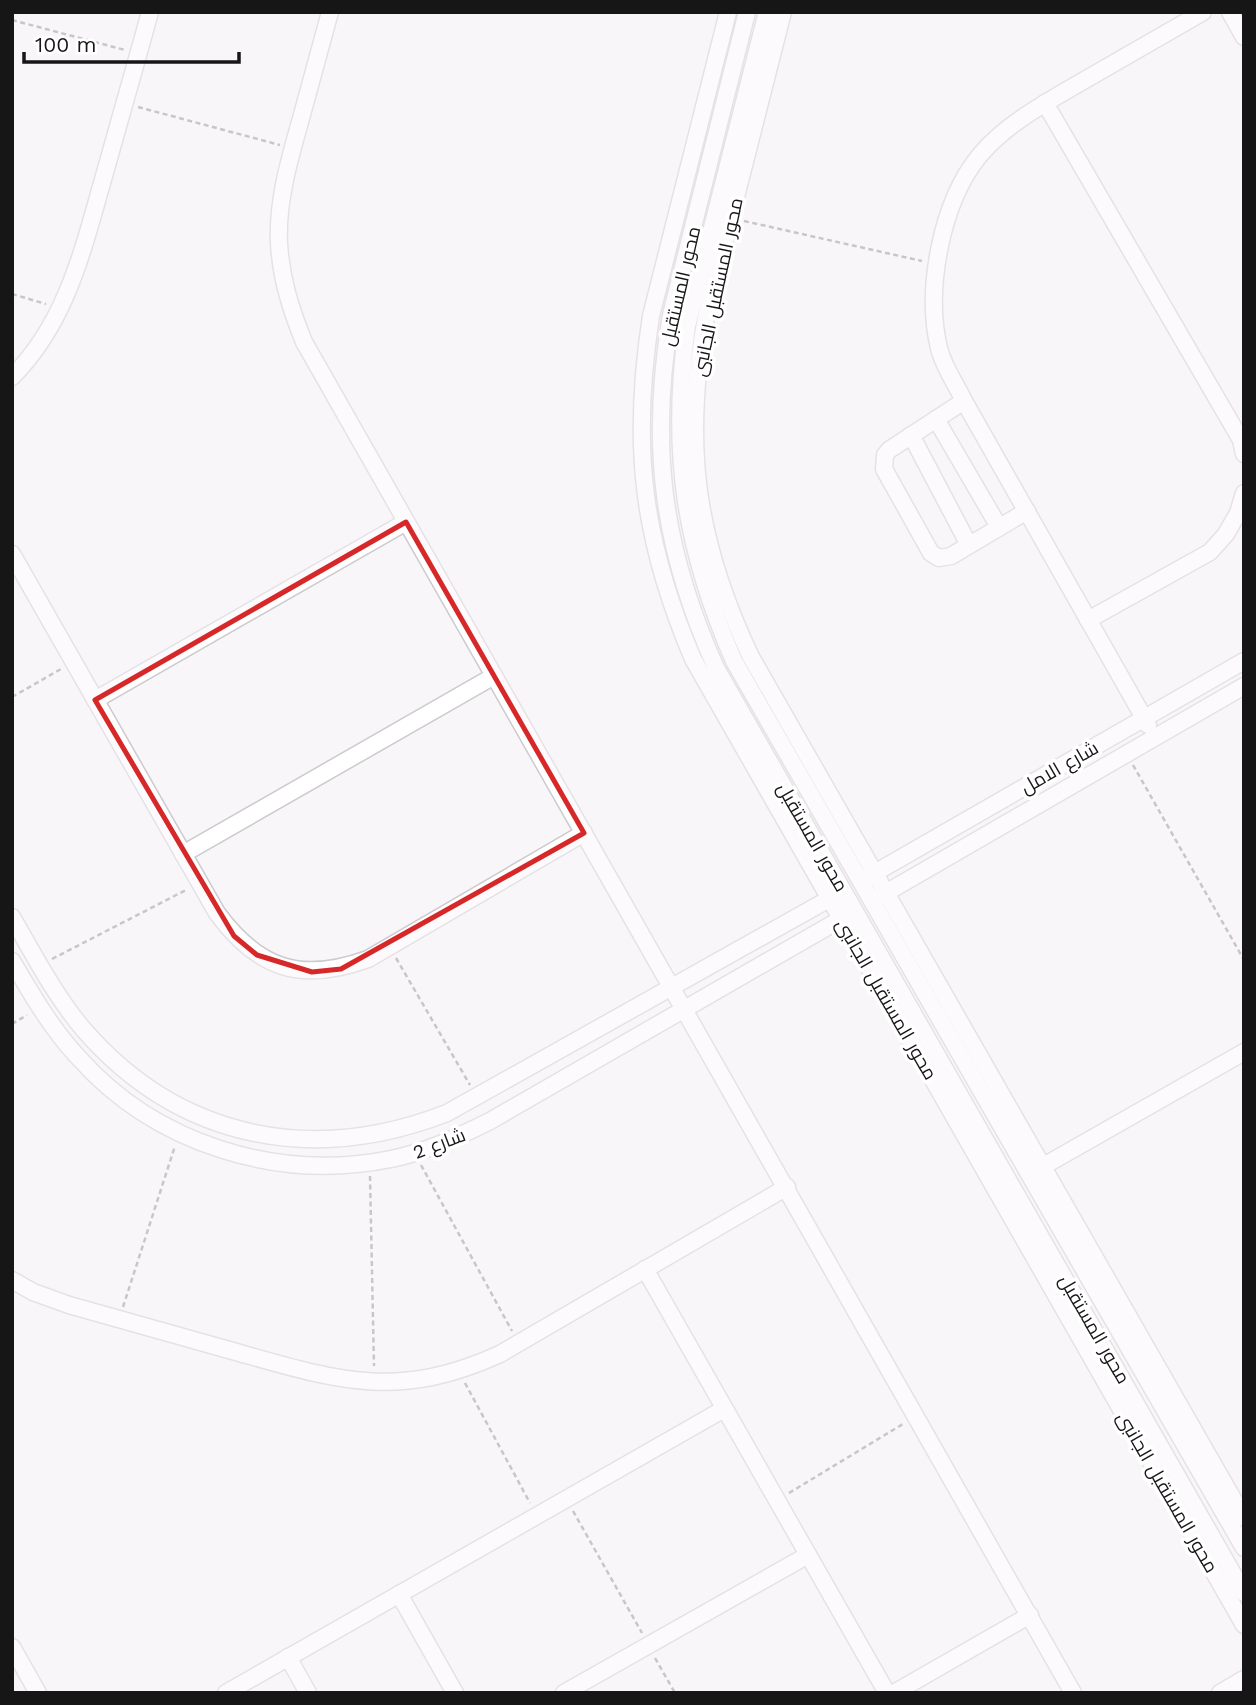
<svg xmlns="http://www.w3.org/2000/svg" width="1256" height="1705" viewBox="0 0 1256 1705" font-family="'Work Sans',Cairo,sans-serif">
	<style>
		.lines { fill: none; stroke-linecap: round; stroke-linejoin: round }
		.minor-casing { stroke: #cdcacd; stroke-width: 19 }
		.path { stroke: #8f8d8f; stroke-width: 2.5; stroke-dasharray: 5 3.5; stroke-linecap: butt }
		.minor { stroke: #fff; stroke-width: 16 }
		.marked { fill: none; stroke: #d62828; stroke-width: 5; stroke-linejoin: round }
		.labels { text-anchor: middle; stroke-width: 7; stroke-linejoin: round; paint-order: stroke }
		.street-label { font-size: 19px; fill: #171617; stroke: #fff }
	</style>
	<rect width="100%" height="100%" fill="#f9f6f9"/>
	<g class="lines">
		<g class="minor-casing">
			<g id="minor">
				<path d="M330 12C320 49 310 85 300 122 289 161 277 202 279 243 281 279 291 310 304 342L1073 1693"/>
				<path d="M728 12 651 316C631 445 642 539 693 659L1244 1625"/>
				<path d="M747 12 671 315C649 445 662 548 716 668L1244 1593"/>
				<path d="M767 12 687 326C670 450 684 547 734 661L1244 1548"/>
				<path d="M783 12 708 307C682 438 694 537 751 657L1244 1518"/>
				<path d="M1230 12 1244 37"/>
				<path d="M1045 103 1241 440 1244 454"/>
				<path d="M12 377C67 322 83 249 104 176 119 122 135 67 150 12"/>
				<path d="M964 401 889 450 885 455 884 469 931 553 939 558 951 556 1027 511"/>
				<path d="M936 419 999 527"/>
				<path d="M911 435 969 545"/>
				<path d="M12 554 217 913C259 970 302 983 368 959L584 833"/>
				<path d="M1088 620 1210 552 1226 534 1238 513 1244 493"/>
				<path d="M95 700 406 522"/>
				<path d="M1148 725 964 401C956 384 943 366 939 348 925 290 941 202 980 155 1007 123 1047 102 1083 81 1123 58 1163 35 1203 12"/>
				<path d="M183 854 494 676"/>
				<path d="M866 878 1244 661"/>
				<path d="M877 898 1244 686"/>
				<path d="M12 917C34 955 55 996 84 1030 180 1140 313 1165 447 1113L838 894"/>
				<path d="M12 961C32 995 51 1028 78 1057 155 1144 277 1182 391 1159 426 1152 458 1137 490 1121L848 915"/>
				<path d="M1033 1172 1244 1052"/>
				<path d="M645 1269 887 1693"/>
				<path d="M12 1280 33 1292 69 1305C122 1320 175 1335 229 1350 333 1379 395 1402 500 1354L787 1187"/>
				<path d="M399 1594 455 1693"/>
				<path d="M12 1647 38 1693"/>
				<path d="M288 1657 308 1693"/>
				<path d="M226 1693 724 1409"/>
				<path d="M564 1693 808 1555"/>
				<path d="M894 1693 1030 1615"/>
				<path d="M1220 1693 1244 1679"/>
			</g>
		</g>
		<g class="path">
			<path d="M12 20 125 50"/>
			<path d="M138 107 280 145"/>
			<path d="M744 221 922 261"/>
			<path d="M12 294 46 304"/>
			<path d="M12 697 61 669"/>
			<path d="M1133 765 1244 960"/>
			<path d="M396 958 470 1085"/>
			<path d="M52 959 186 890"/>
			<path d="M12 1024 27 1015"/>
			<path d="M421 1165 512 1331"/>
			<path d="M370 1176 374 1366"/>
			<path d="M123 1307 175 1146"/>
			<path d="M465 1383 530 1503"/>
			<path d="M789 1493 903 1424"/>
			<path d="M573 1511 642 1633"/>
			<path d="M655 1658 675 1693"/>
		</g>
		<use href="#minor" class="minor"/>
	</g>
	<path d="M0 0H1256V1705H0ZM406 522 584 833 341 969 312 972 257 955 234 936 95 700Z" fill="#f9f6f9" fill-opacity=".55" fill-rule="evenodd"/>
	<path class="marked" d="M406 522 584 833 341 969 312 972 257 955 234 936 95 700Z"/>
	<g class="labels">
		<g class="street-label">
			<text transform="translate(680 286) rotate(-77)" y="7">محور المستقبل</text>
			<text transform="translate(717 287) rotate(-78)" y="7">محور المستقبل الجانبى</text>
			<text transform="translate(1059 767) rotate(-30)" y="7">شارع الامل</text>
			<text transform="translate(813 837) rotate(60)" y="7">محور المستقبل</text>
			<text transform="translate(887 999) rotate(60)" y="7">محور المستقبل الجانبى</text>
			<text transform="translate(439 1143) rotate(-21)" y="7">شارع 2</text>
			<text transform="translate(1095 1329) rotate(60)" y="7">محور المستقبل</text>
			<text transform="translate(1168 1492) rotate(60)" y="7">محور المستقبل الجانبى</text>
		</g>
	</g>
	<rect width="1256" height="1705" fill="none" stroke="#171617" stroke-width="28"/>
	<path d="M24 52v10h215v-10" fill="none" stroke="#171617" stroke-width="3.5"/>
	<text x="35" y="52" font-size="21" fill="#171617" stroke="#ffffff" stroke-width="5" paint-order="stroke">100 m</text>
</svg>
